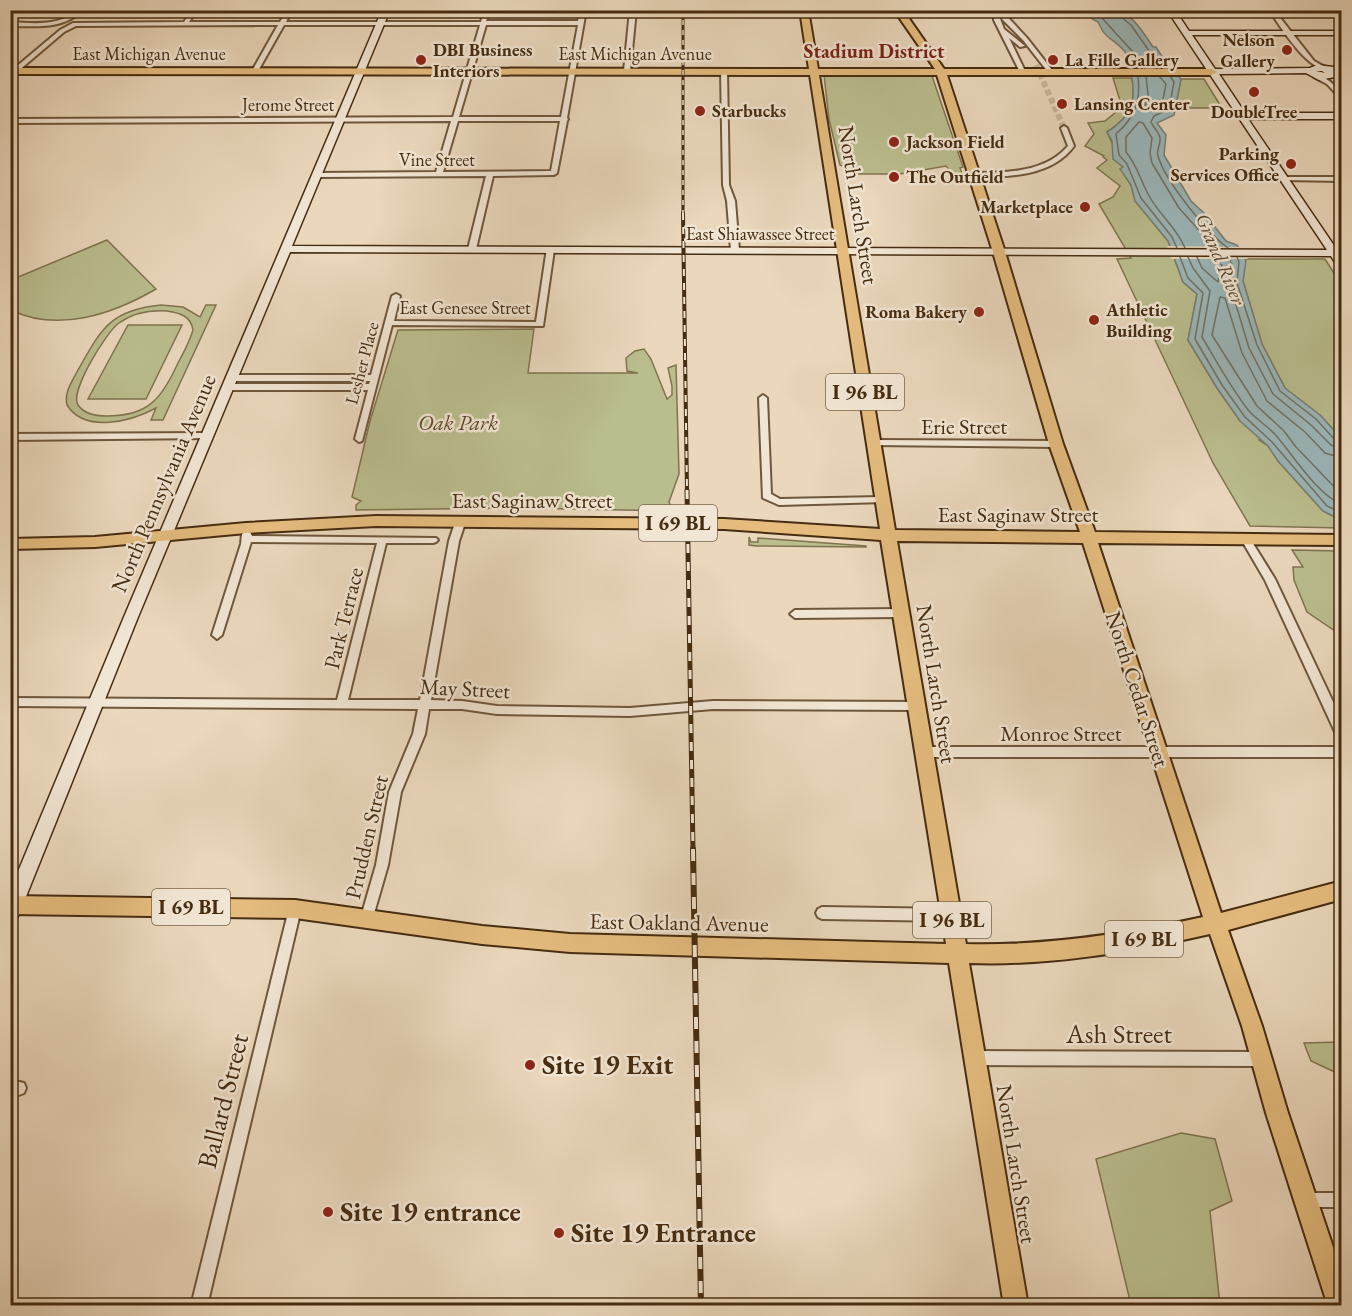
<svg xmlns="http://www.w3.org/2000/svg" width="1352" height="1316" viewBox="0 0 1352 1316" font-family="'EB Garamond',serif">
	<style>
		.green { fill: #babd8e; stroke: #80744f; stroke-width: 1.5; fill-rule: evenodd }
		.water { fill: #9bb7ba; stroke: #797f76; stroke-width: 1.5 }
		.pier { fill: #ead7bc }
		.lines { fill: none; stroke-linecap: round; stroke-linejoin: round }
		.shore { stroke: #707265; stroke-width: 1.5 }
		.street-tunnel { stroke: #c9b59a; stroke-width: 6; stroke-dasharray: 6 3; stroke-linecap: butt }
		.street-casing { stroke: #6f573b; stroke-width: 4 }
		.secondary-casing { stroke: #462c10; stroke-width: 3 }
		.primary-casing { stroke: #462c10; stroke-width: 4 }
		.street { fill: #f1e5d3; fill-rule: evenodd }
		.secondary { fill: #f1e5d3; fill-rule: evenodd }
		.primary { fill: #e5bc7e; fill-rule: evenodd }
		.rail-far3-casing { stroke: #462c10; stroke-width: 3 }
		.rail-far2-casing { stroke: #462c10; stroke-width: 4 }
		.rail-far1-casing { stroke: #462c10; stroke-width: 5 }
		.rail-casing { stroke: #462c10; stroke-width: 6 }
		.rail-far3 { stroke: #f1e5d3; stroke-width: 1.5; stroke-dasharray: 5; stroke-linecap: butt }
		.rail-far2 { stroke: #f1e5d3; stroke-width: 2; stroke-dasharray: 7; stroke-linecap: butt }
		.rail-far1 { stroke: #f1e5d3; stroke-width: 3; stroke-dasharray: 9; stroke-linecap: butt }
		.rail { stroke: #f1e5d3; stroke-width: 4; stroke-dasharray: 12; stroke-linecap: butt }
		.poi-dot { fill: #8f2418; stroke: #f1e5d3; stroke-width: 2 }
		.labels { text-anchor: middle; stroke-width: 5; stroke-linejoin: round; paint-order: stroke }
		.far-poi-label { font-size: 18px; font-weight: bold; fill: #462c10; stroke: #f1e5d3; text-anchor: start }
		.far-street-label { font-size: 18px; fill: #462c10; stroke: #f1e5d3 }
		.far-neighbourhood-label { font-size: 20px; font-weight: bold; fill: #7a1f14; stroke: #f1e5d3 }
		.far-water-label { font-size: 20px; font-style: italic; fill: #574832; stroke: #f1e5d3 }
		.shield { fill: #f1e5d3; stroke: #79644a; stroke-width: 1.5 }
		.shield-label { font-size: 21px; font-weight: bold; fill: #462c10 }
		.street-label { font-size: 22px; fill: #462c10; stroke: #f1e5d3 }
		.park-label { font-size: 22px; font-style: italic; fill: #5d4929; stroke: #f1e5d3 }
		.near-street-label { font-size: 27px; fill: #462c10; stroke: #f1e5d3 }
		.near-poi-label { font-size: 27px; font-weight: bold; fill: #462c10; stroke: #f1e5d3; text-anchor: start }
	</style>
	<rect width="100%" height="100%" fill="#ead7bc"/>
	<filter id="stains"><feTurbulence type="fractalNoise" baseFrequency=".00333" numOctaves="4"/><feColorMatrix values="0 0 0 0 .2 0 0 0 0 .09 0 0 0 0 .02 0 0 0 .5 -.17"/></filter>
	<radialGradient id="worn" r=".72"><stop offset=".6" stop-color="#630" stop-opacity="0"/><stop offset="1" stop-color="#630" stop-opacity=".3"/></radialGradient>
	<g class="green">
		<path d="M824 75 932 76 963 167 960 168 964 180H958L946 166 900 174H859L840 165 829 119Z"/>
		<path d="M1113 78H1132C1136 105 1130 117 1107 132L1124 168 1121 169 1131 185 1135 201 1168 241 1183 282 1197 294 1188 340 1217 388 1240 421 1285 388 1262 344 1243 281 1245 259H1325L1341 284V438L1320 415 1259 440 1268 446 1278 461 1323 511 1341 520V528L1250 526 1213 463 1117 259 1131 258 1099 204 1113 197 1120 186 1097 168 1107 160 1103 157 1104 156 1085 146 1094 134 1088 123 1105 121 1122 107Z"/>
		<path d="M1181 79H1204L1222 108H1175Z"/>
		<path d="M107 240 156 289C113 314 58 333 11 310V280Z"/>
		<path d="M161 305 183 307 200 317 206 305H216L163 420H151L156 408C132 421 85 434 67 405 64 392 72 382 78 370 101 330 109 310 161 305ZM167 311C180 313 191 316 193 330 190 341 184 352 178 363 162 398 149 416 107 416 97 416 84 414 78 405 69 392 107 331 119 323 133 313 151 310 167 311Z"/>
		<path d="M128 325H182L146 399H88Z"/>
		<path d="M534 329 528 373H638L627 371 626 358 635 351 644 349 651 359 667 399 672 395V386L668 368 676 365 679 474 669 502 673 511 519 508 356 510V505L361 501 352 497 370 421 398 330Z"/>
		<path d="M749 537 751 542H758V538L866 546V547L756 546 749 545Z"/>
		<path d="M1292 550 1341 551V635L1307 612 1294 580 1293 567H1303Z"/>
		<path d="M1341 1042V1075L1311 1061 1304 1043Z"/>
		<path d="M1181 1133 1215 1139 1232 1201 1210 1211 1220 1305H1131L1096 1159Z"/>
	</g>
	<path class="water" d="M1079 11C1125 10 1127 7 1153 47H1156L1168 66 1181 79 1174 115 1157 123 1166 135 1164 155 1191 201 1204 213 1226 241 1237 245 1246 261 1243 281 1262 344 1285 388 1320 415 1341 438V520L1323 511 1278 461 1268 446 1240 421 1217 388 1188 340 1197 294 1183 282 1168 241 1135 201 1131 185 1120 169 1123 167 1113 159 1112 141 1107 132C1132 116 1137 102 1131 73 1130 68 1130 60 1127 55 1122 46 1114 42 1107 36 1101 31 1101 27 1098 22Z"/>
	<path class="pier" d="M1167 246 1241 247 1248 259H1171Z"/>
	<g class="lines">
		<g class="shore">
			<path d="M1090 10 1102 18 1132 51 1136 68"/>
			<path d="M1118 10 1120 16 1131 25 1161 68"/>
			<path d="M1138 76C1141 102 1135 117 1116 134L1119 155 1127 164 1141 198 1172 237 1177 248"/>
			<path d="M1146 76 1148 95 1145 107 1148 110 1162 104 1166 84 1159 76"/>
			<path d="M1170 76 1174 82 1169 109 1154 116 1151 122C1153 127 1159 132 1160 138 1161 144 1156 150 1158 156 1165 181 1207 233 1228 248"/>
			<path d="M1185 248C1176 226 1158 214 1148 194 1140 179 1137 165 1126 152V137L1139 122 1143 123 1152 138 1150 153 1152 163 1179 208 1215 248"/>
			<path d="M1180 257 1188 278 1203 293 1195 339 1222 385 1245 417 1272 442 1327 506 1342 513"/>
			<path d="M1188 257 1193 268 1210 291 1202 337C1217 362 1231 388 1249 411 1258 421 1271 428 1279 439 1297 461 1316 492 1342 505"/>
			<path d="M1197 257 1202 268 1218 282 1222 265 1211 257"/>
			<path d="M1228 257 1232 264 1230 285 1249 348 1273 394 1311 425 1331 445 1342 449"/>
			<path d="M1237 257 1239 262 1237 283 1257 345 1280 391 1316 419 1335 440 1342 441"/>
			<path d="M1342 458 1325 453 1305 432 1267 401 1242 353 1225 298 1220 297 1212 335 1257 406 1284 431 1296 447 1342 495"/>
		</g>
		<path class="street-tunnel" d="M1036 65 1064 128"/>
		<g class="street-casing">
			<g id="street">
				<path d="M10 10H13L10 13Z"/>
				<path d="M77 10H83C63 30 36 26 10 26V22C33 23 59 27 77 10Z"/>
				<path d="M192 10H197L189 22H280L287 10H292L286 22H481L484 10H490L486 21H578L580 10H586L567 118 568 119 567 121 557 173 554 175 493 176 476 249 472 251 468 249 486 176 317 177 314 175 317 173 436 172 451 121 10 123V119L453 117 480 25H284L258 71 255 73 252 71 278 25 76 26 64 32 10 78V72L60 30 73 23 184 22ZM486 25H578L561 117H459ZM458 121H560L551 171 443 172Z"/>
				<path d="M630 10H636L630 71 627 73 624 71Z"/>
				<path d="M994 10H1001L1027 38 1052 70V72H1048L1023 40 999 16 1004 29 1025 46 1020 47 1009 38 1025 71 1020 72 994 20Z"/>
				<path d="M1269 10H1274L1314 61 1325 67V69C1306 68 1280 26 1269 10Z"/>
				<path d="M724 69 727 71 729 185 735 201 739 250 735 252 731 250 727 201 723 185 721 71Z"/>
				<path d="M1314 75C1326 75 1334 85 1342 94V100L1327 84 1314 77Z"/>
				<path d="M1064 126 1067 128 1074 146C1052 176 1010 177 975 177L972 175 975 173C1007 173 1046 172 1068 146L1061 128Z"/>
				<path d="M1284 177H1342V181L1282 180 1281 179Z"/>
				<path d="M547 248 554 250 543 326 392 325 362 441 359 442 355 439 368 390H229L225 387 229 384H369L370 381H233L229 378 233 375H371L392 296 396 294 400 296 394 321 536 322Z"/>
				<path d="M763 395 767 398 771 494 780 499 882 497 885 498 887 500 885 502 779 505 763 498 759 398Z"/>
				<path d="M208 433 211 434V438L10 440V434Z"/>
				<path d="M873 440 1056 441 1060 444 1056 447 870 445V441Z"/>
				<path d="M460 520 465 523 459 541 431 700 462 701 497 706 630 708 713 701 917 702 921 703 922 706 921 709 917 710 713 709 630 716 497 714 462 709H429L425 734 401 792 388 865 373 917 371 921 367 923 363 921 361 917 376 865 389 792 413 734 418 709 10 706V698L337 700 377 543 251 542 222 635 217 639 212 635 241 544 242 534 247 531 250 532 252 536 436 538 438 540 436 542 433 543H386L348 700H420L449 541 455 523Z"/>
				<path d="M1246 536 1249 537 1275 579 1342 721V738L1338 737 1336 734 1265 580 1241 539Z"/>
				<path d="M901 609 906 613 901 617 795 618 790 614 795 610Z"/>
				<path d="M924 747H1342V757H924L920 755 918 752 920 749Z"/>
				<path d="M295 903 299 905 301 909 207 1306H191L289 909 291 905Z"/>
				<path d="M822 907 951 909 955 911 957 915 955 919 951 921 822 919 818 917 816 913 818 909Z"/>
				<path d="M975 1051 1262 1052 1267 1054 1269 1059 1267 1064 1262 1066 975 1065 970 1063 968 1058 970 1053Z"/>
				<path d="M10 1080 24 1083 26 1088 24 1093 19 1095 10 1094Z"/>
				<path d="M1306 1193H1342V1207H1306L1301 1205 1299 1200 1301 1195Z"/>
			</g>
		</g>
		<g class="secondary-casing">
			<path id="secondary" d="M382 10H390L292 246 1327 250 1167 10H1175L1189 31H1342V35H1192L1215 69 1310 68 1317 65 1342 68V74L1334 73 1335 77 1319 80 1306 73 1219 74 1245 113H1342V119H1248L1337 250H1342V268L1338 267 1331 256 290 252 138 617 19 914 16 920 10 922V891L124 617ZM1316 71H1322L1325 73Z"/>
		</g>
		<g class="primary-casing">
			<path id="primary" d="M800 10H808L818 69H935L894 10H903L944 69H1212L1217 72 1212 75H947L1005 252 1063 444 1095 532 1342 535V545L1098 543 1221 913 1342 881V899L1228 930 1262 1026 1288 1113 1342 1274V1306H1328L1266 1113 1242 1026 1210 934C1131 952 1051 966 969 963L1028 1306H1004L949 963 570 952 482 944 295 918 10 914V896L295 900 482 926 570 934 946 944 881 540 724 529 376 526 246 533 95 547 10 549V539L95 537 246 523 376 516 724 519 880 529 810 75 10 74V68L809 69ZM819 75H937L993 252 1049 444 1080 532 895 530ZM897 541 1083 543 1203 917C1125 934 1046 946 966 944Z"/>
		</g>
		<use href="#street" class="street"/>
		<use href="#secondary" class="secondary"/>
		<use href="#primary" class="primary"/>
		<g class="rail-far3-casing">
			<path id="rail-far3" d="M683 10V214"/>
		</g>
		<g class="rail-far2-casing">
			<path id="rail-far2" d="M683 213 687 491"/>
		</g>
		<g class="rail-far1-casing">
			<path id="rail-far1" d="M687 490 693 850"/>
		</g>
		<g class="rail-casing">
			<path id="rail" d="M693 849 701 1306"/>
		</g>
		<use href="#rail-far3" class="rail-far3"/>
		<use href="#rail-far2" class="rail-far2"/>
		<use href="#rail-far1" class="rail-far1"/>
		<use href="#rail" class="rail"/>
	</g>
	<g class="poi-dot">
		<circle cx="1287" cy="50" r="6"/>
		<circle cx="421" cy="60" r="6"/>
		<circle cx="1053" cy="60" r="6"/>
		<circle cx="1254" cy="92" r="6"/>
		<circle cx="1062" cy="104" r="6"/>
		<circle cx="700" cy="111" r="6"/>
		<circle cx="894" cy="142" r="6"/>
		<circle cx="1291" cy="164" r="6"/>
		<circle cx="894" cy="177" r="6"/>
		<circle cx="1085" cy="207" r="6"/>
		<circle cx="979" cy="312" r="6"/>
		<circle cx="1094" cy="320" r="6"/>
		<circle cx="530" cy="1065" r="6"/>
		<circle cx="328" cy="1212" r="6"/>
		<circle cx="559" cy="1233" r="6"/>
	</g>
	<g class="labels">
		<g class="far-poi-label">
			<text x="1275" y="46" text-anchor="end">Nelson<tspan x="1275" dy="21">Gallery</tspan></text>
			<text x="433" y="56">DBI Business<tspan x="433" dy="21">Interiors</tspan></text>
			<text x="1065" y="66">La Fille Gallery</text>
			<text x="1074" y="110">Lansing Center</text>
			<text x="712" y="117">Starbucks</text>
			<text x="1254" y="118" text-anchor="middle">DoubleTree</text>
			<text x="906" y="148">Jackson Field</text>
			<text x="1279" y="160" text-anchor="end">Parking<tspan x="1279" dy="21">Services Office</tspan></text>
			<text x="906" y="183">The Outfield</text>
			<text x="1073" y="213" text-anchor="end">Marketplace</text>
			<text x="1106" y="316">Athletic<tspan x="1106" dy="21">Building</tspan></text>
			<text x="967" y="318" text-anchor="end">Roma Bakery</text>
		</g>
		<g class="far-street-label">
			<text x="149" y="60">East Michigan Avenue</text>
			<text x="635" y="60">East Michigan Avenue</text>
			<text x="288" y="111">Jerome Street</text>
			<text x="437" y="166">Vine Street</text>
			<text x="760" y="240">East Shiawassee Street</text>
			<text x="465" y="314">East Genesee Street</text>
			<text transform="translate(362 363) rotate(-75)" y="6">Lesher Place</text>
		</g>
		<g class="far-neighbourhood-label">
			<text x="874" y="58">Stadium District</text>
		</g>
		<g class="far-water-label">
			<text transform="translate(1221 259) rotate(67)" y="7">Grand River</text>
		</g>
		<g class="shield">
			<rect x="826" y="374" width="78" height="36" rx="4.5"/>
			<rect x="639" y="505" width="78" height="36" rx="4.5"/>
			<rect x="152" y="889" width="78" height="36" rx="4.5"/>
			<rect x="913" y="902" width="78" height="36" rx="4.5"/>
			<rect x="1105" y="921" width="78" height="36" rx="4.5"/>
		</g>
		<g class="shield-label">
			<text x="865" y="399">I 96 BL</text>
			<text x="678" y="530">I 69 BL</text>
			<text x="191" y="914">I 69 BL</text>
			<text x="952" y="927">I 96 BL</text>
			<text x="1144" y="946">I 69 BL</text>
		</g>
		<g class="street-label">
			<text transform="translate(859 205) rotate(81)" y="8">North Larch Street</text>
			<text x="964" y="434">Erie Street</text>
			<text transform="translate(163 483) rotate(-67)" y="8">North Pennsylvania Avenue</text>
			<text x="532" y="508">East Saginaw Street</text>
			<text x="1018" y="522">East Saginaw Street</text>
			<text transform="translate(343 618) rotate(-76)" y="8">Park Terrace</text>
			<text transform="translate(937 684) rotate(81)" y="8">North Larch Street</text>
			<text transform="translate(465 688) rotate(3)" y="8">May Street</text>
			<text transform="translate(1138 689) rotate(72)" y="8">North Cedar Street</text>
			<text x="1061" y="741">Monroe Street</text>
			<text transform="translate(366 837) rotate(-77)" y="8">Prudden Street</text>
			<text transform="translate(679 922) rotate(1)" y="8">East Oakland Avenue</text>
			<text transform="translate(1017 1164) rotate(81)" y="8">North Larch Street</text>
		</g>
		<g class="park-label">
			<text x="458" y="430">Oak Park</text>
		</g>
		<g class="near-street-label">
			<text x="1119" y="1043">Ash Street</text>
			<text transform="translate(223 1101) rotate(-76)" y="9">Ballard Street</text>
		</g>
		<g class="near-poi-label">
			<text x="542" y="1074">Site 19 Exit</text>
			<text x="340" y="1221">Site 19 entrance</text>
			<text x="571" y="1242">Site 19 Entrance</text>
		</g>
	</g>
	<rect width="1352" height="1316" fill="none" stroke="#ead7bc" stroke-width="36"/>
	<rect x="12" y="12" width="1328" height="1292" fill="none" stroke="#462c10" stroke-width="3"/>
	<rect x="18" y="18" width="1316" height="1280" fill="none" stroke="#462c10" stroke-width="1.5"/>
	<rect width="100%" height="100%" filter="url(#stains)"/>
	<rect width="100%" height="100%" fill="url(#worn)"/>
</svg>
